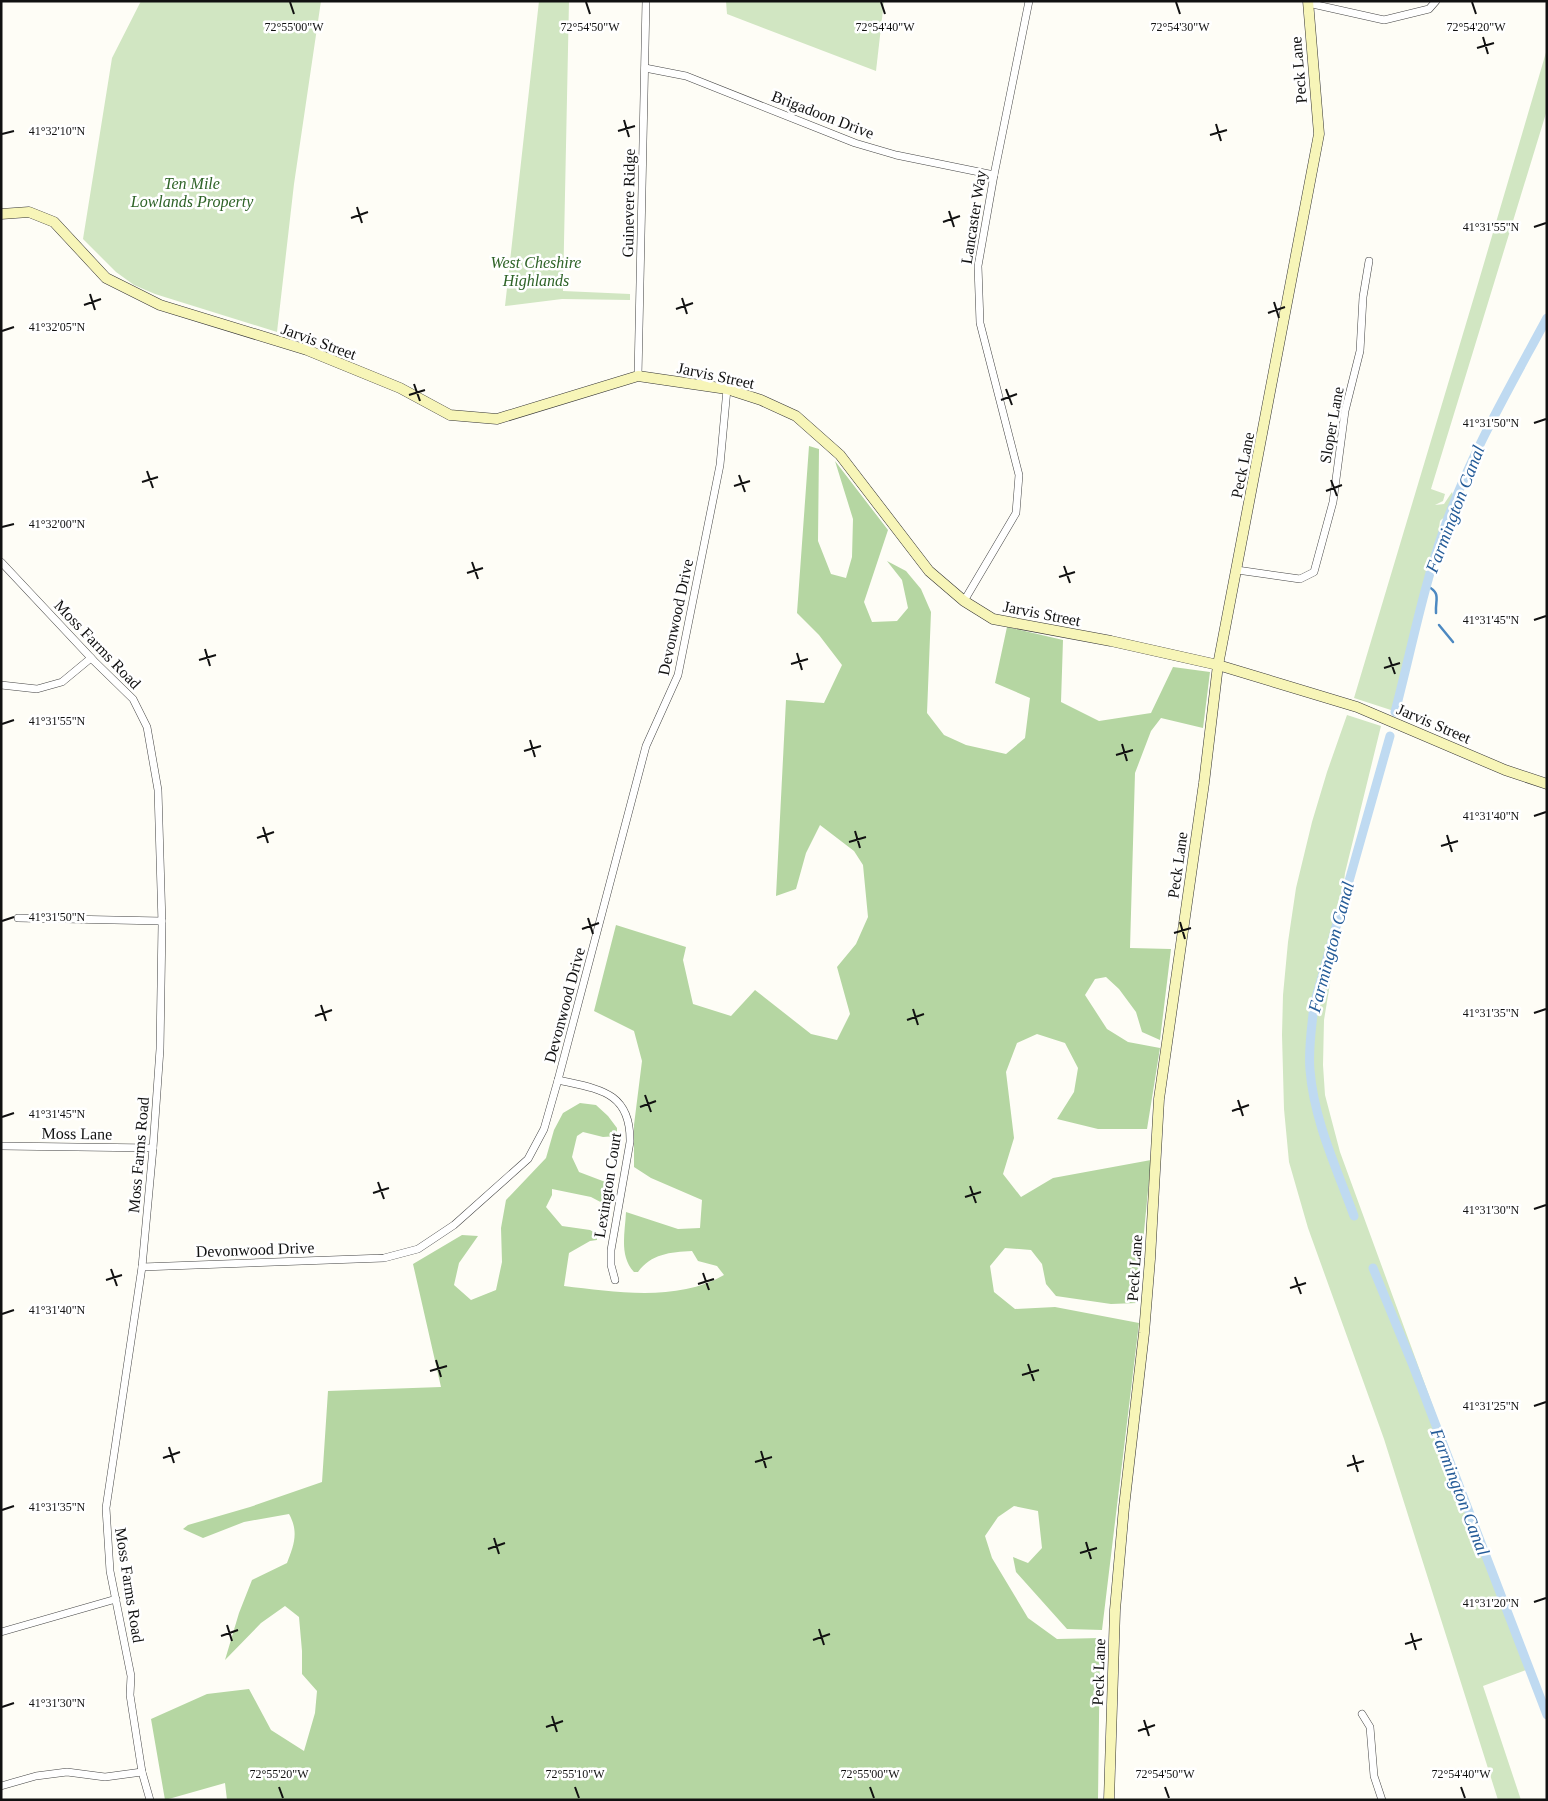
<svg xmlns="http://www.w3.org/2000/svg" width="1548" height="1801" viewBox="0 0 1548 1801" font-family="Georgia,serif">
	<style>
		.green { fill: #d1e6c2 }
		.forest { fill: #b5d6a2 }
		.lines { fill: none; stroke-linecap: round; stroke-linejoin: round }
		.stream { stroke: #4d89c1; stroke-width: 2.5 }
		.canal { stroke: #bfdaf1; stroke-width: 9 }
		.street-casing { stroke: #444; stroke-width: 8 }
		.secondary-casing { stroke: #333; stroke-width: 11 }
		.street { stroke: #fff; stroke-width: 7 }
		.secondary { stroke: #f7f5b8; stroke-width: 10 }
		.ticks { fill: none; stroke: #111; stroke-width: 2 }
		.labels { text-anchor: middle; stroke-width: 5; stroke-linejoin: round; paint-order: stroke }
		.street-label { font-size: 16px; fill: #111; stroke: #fff }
		.park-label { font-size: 16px; font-style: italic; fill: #2e6327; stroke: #fff }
		.water-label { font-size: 18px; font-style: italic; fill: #255c98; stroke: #fff }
		.ticks-label { font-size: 12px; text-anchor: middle; fill: #111; stroke: #fff; stroke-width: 5; stroke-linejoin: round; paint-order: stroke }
	</style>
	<rect width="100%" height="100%" fill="#fefdf6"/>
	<g class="green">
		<path d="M141 1H321L294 184 277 332 155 294 134 285 116 272 83 239 112 58Z"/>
		<path d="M539 1H569L563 291 630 294V300L562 299 505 306Z"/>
		<path d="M726 1H884L876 71 727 14Z"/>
		<path d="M1547 49V110L1431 489 1445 494 1443 501 1435 505 1444 504 1452 492 1454 498 1448 507 1450 515 1442 519 1440 521 1439 528 1440 537 1430 559 1426 573 1424 588 1419 600 1417 621 1406 662 1408 671 1402 683 1394 711 1354 698 1477 287Z"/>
		<path d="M1347 715 1381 726 1345 873 1336 947 1324 1020 1323 1065 1325 1095 1340 1152 1529 1669 1483 1686 1521 1800H1498L1384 1439 1308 1228 1289 1162 1284 1109 1282 1035 1283 995 1288 942 1296 888 1312 822 1327 772Z"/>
	</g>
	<path class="forest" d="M809 446 819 449 818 541 831 574 846 578 852 557 853 519 835 461 888 530 864 602 872 622 897 621 908 608 902 580 887 561 906 571 921 589 931 612 927 713 944 735 966 745 1006 754 1025 738 1030 698 995 683 1007 627 1063 640 1061 702 1099 721 1151 713 1173 667 1210 672 1203 728 1161 718 1151 731 1135 773 1130 948 1171 949 1160 1040 1142 1032 1136 1012 1119 989 1106 977 1095 979 1085 995 1107 1029 1128 1042 1160 1048 1147 1129H1098L1057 1119 1074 1092 1078 1068 1065 1043 1037 1034 1017 1043 1006 1072 1014 1138 1003 1174 1021 1197 1053 1178 1151 1160 1137 1303 1111 1304 1056 1296 1046 1284 1042 1264 1031 1250 1005 1248 990 1266 994 1292 1015 1309 1055 1307 1139 1323 1102 1630 1067 1629 1016 1572 1013 1557 1028 1563 1042 1548 1038 1511 1014 1506 998 1517 985 1536 992 1558 1028 1618 1057 1639 1100 1638 1098 1800H227L225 1783 165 1800 151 1719 207 1694 249 1689 271 1730 304 1751 315 1713 317 1691 302 1674V1651L299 1617 285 1606 261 1623 225 1660 239 1613 252 1580 287 1563C294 1545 299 1532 289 1514L244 1522 203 1538 183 1529 188 1525 250 1507 322 1482 328 1391 441 1387 413 1264 462 1235 478 1236 459 1263 454 1285 471 1300 496 1290 502 1262 501 1228 506 1200 546 1158 554 1130 563 1113 580 1103 596 1105 608 1116 617 1128V1136L603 1137 583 1132 577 1136 572 1157 579 1172 608 1183V1206L591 1197 552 1189V1195L546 1207 562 1226 590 1230 597 1234V1240L590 1241 569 1253 564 1286C615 1292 678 1302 724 1275L717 1266 698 1261 692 1251C670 1252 651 1254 638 1272H634C619 1256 625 1233 626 1212L678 1229 700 1228 702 1200 651 1178 634 1167V1125L642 1061 634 1031 594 1011 616 925 686 947 683 960 693 1004 731 1016 755 990 811 1034 837 1040 850 1014 837 967 856 944 868 917 863 865 854 851 820 825 806 853 796 889 776 896 786 700 824 703 842 665 819 635 797 613Z"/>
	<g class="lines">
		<g class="stream">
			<path d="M1426 585C1442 594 1435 598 1436 613"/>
			<path d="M1439 625 1453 642"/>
		</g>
		<g class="canal">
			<path d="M1395 712C1411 651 1423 588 1444 529 1470 455 1510 387 1547 318"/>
			<path d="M1354 1216C1337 1169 1314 1121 1310 1070 1308 1049 1312 1026 1314 1005L1390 736"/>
			<path d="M1373 1268 1412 1363 1547 1715"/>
		</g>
		<g class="street-casing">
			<g id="street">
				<path d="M1308 3 1384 20 1429 9 1436 1"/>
				<path d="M645 68 686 76 855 143 896 155 994 175"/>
				<path d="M638 376 646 1"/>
				<path d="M1 562 94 661 133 699 147 727 158 790 162 924 160 1049 153 1148 142 1267 106 1508 110 1571 131 1676 130 1695 142 1772 150 1800"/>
				<path d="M1237 570 1300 579 1314 572 1333 502 1345 411 1360 351 1363 297 1369 261"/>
				<path d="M964 601 1016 513 1019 475 980 323 978 266 994 175 1029 1"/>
				<path d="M1 685 37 689 62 682 91 658"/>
				<path d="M18 918 162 921"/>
				<path d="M558 1080C598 1089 631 1091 630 1142L611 1250V1265L615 1280"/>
				<path d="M1 1146 153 1148"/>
				<path d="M142 1267 384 1258 418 1249 454 1225 528 1159 544 1129 558 1080 646 746 678 675 720 465 727 389"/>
				<path d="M1 1632 116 1599"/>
				<path d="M1362 1714 1370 1727 1374 1776 1382 1800"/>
				<path d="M1 1786 36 1776 67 1772 105 1777 142 1772"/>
			</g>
		</g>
		<g class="secondary-casing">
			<g id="secondary">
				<path d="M1 214 29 212 54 222 106 278 160 305 307 350 400 388 450 415 497 419 638 376 727 389 761 400 796 416 840 455 929 571 964 601 993 619 1111 641 1218 665 1357 707 1505 770 1547 784"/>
				<path d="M1109 1800 1115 1610 1124 1507 1144 1333 1150 1259 1159 1099 1204 783 1218 665 1319 134 1308 1"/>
			</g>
		</g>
		<use href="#street" class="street"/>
		<use href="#secondary" class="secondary"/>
	</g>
	<path class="ticks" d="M290 2 294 14M586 2 590 14M881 2 885 14M1176 2 1180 14M1472 2 1476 14M1483 37 1488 54M1477 48 1494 43M624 120 629 137M1216 124 1221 141M618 131 635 126M2 134 14 131M1210 135 1227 130M357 207 362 223M949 211 954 227M351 218 368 212M943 222 960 216M1534 227 1546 223M90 294 95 310M682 298 687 314M1274 302 1279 318M84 305 101 299M676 309 693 303M1268 313 1285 307M2 331 14 327M414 384 420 401M1006 389 1012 405M409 395 425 390M1001 400 1017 394M1534 423 1546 419M147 471 153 488M739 475 745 492M1331 480 1337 496M142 482 158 477M734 486 750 481M1326 491 1342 485M2 527 14 524M472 562 478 579M1064 566 1070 583M467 573 483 568M1059 577 1075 572M1534 620 1546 616M205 649 210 666M797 653 802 670M1389 657 1395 674M199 660 216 655M791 664 808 659M1384 668 1400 663M2 724 14 720M530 740 535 757M1122 744 1127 761M524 751 541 746M1116 755 1133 750M1534 816 1546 812M263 827 268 843M855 831 860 848M1447 835 1452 852M257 838 274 832M849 842 866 837M1441 846 1458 841M588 918 593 934M2 921 14 917M1180 922 1185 939M582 929 599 923M1174 933 1191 928M321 1005 326 1021M913 1009 918 1025M1534 1013 1546 1009M315 1016 332 1010M907 1020 924 1014M645 1095 651 1112M1238 1100 1243 1116M640 1107 656 1101M1232 1111 1249 1105M2 1117 14 1113M378 1182 384 1199M970 1186 976 1203M373 1193 389 1188M965 1197 981 1192M1534 1209 1546 1205M111 1269 117 1286M703 1273 709 1290M1295 1277 1301 1294M106 1280 122 1275M698 1284 714 1279M1290 1288 1306 1283M2 1314 14 1310M436 1360 441 1377M1028 1364 1034 1381M430 1371 447 1366M1022 1375 1039 1370M1534 1406 1546 1402M169 1447 174 1463M761 1451 766 1468M1353 1455 1358 1472M163 1458 180 1452M755 1462 772 1457M1347 1466 1364 1461M2 1510 14 1506M494 1538 499 1554M1086 1542 1091 1559M488 1549 505 1543M1080 1553 1097 1548M1534 1602 1546 1598M227 1625 232 1641M819 1629 824 1645M1411 1633 1416 1650M221 1636 238 1630M813 1640 830 1634M1405 1644 1422 1639M2 1707 14 1703M552 1716 557 1732M1144 1720 1149 1736M546 1727 563 1721M1138 1731 1155 1725M279 1787 283 1798M575 1787 579 1798M870 1787 874 1798M1165 1787 1169 1798M1461 1787 1465 1798"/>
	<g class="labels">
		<g class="street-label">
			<text transform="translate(1298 70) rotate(-95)" y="6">Peck Lane</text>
			<text transform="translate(823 114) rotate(21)" y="6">Brigadoon Drive</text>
			<text transform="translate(628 203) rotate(-89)" y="6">Guinevere Ridge</text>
			<text transform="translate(973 217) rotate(-81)" y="6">Lancaster Way</text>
			<text transform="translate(319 341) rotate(20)" y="6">Jarvis Street</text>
			<text transform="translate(716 375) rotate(12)" y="6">Jarvis Street</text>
			<text transform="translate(1331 425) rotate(-80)" y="6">Sloper Lane</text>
			<text transform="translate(1242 465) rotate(-79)" y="6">Peck Lane</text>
			<text transform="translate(1042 613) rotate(11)" y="6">Jarvis Street</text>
			<text transform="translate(675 617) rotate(-78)" y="6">Devonwood Drive</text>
			<text transform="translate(98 644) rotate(46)" y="6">Moss Farms Road</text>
			<text transform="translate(1434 723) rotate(23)" y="6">Jarvis Street</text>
			<text transform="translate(1177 865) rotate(-82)" y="6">Peck Lane</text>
			<text transform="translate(564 1005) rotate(-75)" y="6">Devonwood Drive</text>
			<text transform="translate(77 1133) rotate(1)" y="6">Moss Lane</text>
			<text transform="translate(138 1155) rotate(-85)" y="6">Moss Farms Road</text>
			<text transform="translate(607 1185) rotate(-81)" y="6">Lexington Court</text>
			<text transform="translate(255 1249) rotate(-2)" y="6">Devonwood Drive</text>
			<text transform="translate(1134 1268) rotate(-86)" y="6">Peck Lane</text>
			<text transform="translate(130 1585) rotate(81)" y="6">Moss Farms Road</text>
			<text transform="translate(1098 1672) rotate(-88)" y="6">Peck Lane</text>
		</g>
		<g class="park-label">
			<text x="192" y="189">Ten Mile<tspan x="192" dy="18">Lowlands Property</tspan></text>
			<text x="536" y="268">West Cheshire<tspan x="536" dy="18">Highlands</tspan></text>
		</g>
		<g class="water-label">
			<text transform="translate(1455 509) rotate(-69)" y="6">Farmington Canal</text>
			<text transform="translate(1331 947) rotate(-75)" y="6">Farmington Canal</text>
			<text transform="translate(1460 1492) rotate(69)" y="6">Farmington Canal</text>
		</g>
	</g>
	<g class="ticks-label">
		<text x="1476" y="31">72°54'20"W</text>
		<text x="294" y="31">72°55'00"W</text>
		<text x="590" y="31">72°54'50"W</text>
		<text x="885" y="31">72°54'40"W</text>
		<text x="1180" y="31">72°54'30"W</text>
		<text x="57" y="135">41°32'10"N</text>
		<text x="1491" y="231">41°31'55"N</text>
		<text x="57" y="331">41°32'05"N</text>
		<text x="1491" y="427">41°31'50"N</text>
		<text x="57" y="528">41°32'00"N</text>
		<text x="1491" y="624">41°31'45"N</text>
		<text x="57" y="725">41°31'55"N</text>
		<text x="1491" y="820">41°31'40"N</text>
		<text x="57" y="921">41°31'50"N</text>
		<text x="1491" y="1017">41°31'35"N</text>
		<text x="57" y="1118">41°31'45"N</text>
		<text x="1491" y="1214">41°31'30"N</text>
		<text x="57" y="1314">41°31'40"N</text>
		<text x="1491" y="1410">41°31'25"N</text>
		<text x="57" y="1511">41°31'35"N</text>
		<text x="1491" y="1607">41°31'20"N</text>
		<text x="57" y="1707">41°31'30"N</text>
		<text x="279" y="1778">72°55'20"W</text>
		<text x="575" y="1778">72°55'10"W</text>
		<text x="870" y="1778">72°55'00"W</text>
		<text x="1165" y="1778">72°54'50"W</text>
		<text x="1461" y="1778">72°54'40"W</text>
	</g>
	<rect width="1548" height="1801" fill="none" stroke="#111111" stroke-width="5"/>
</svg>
